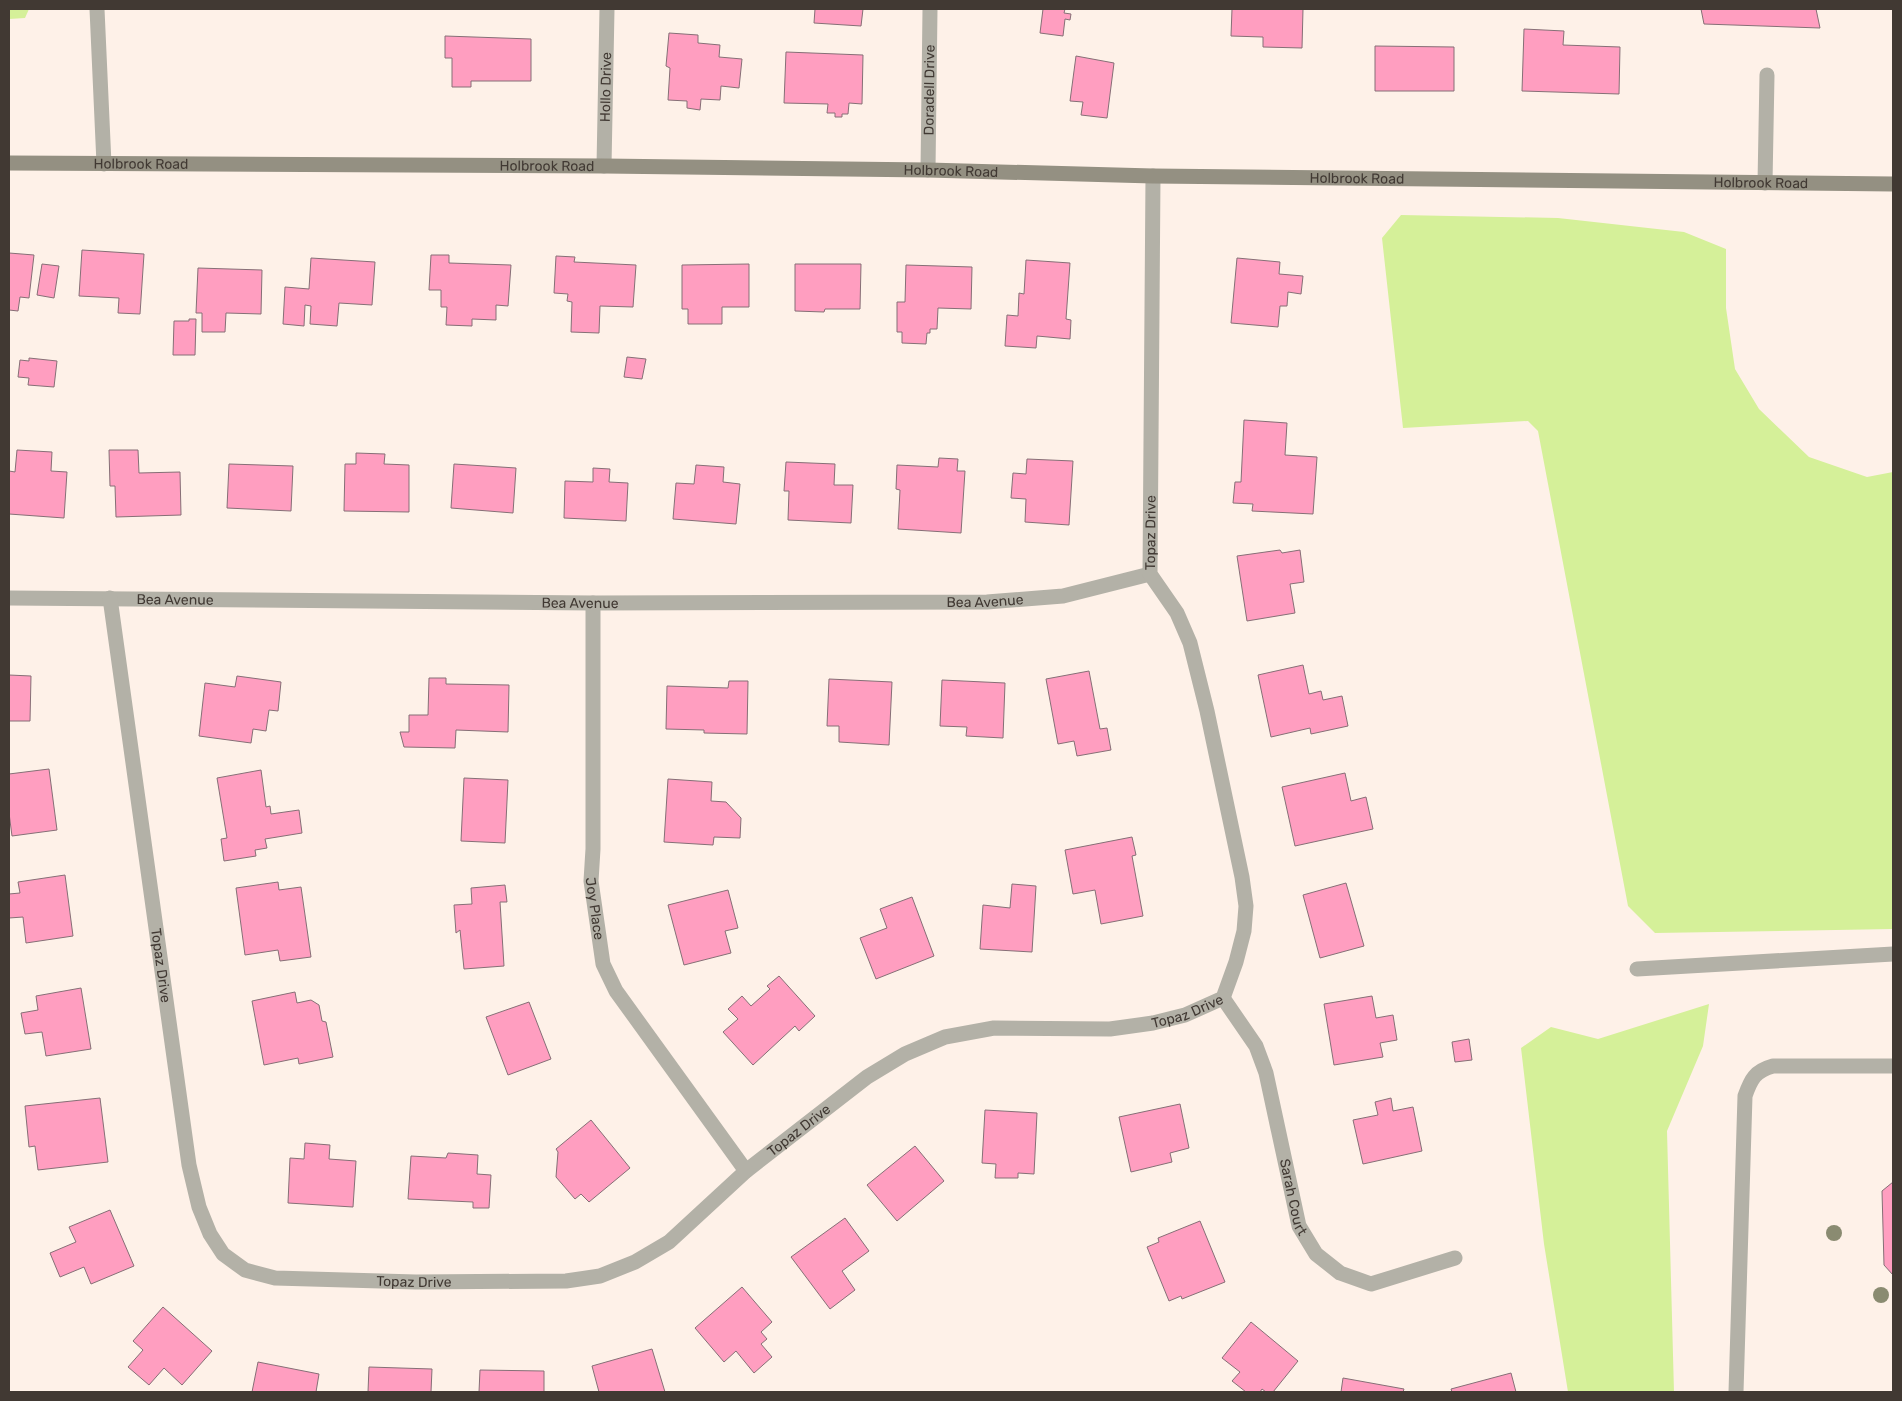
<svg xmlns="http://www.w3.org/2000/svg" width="1902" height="1401" viewBox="0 0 1902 1401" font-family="Rubik,sans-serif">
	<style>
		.green { fill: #d5f099 }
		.building { fill: #ff9ec0; stroke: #866f76 }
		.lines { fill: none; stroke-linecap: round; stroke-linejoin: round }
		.lane { stroke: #b3b1a7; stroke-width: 15 }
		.street { stroke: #b3b1a7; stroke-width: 15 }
		.secondary { stroke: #949082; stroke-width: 15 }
		.tree { fill: #8a8b71 }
		.labels { text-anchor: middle; stroke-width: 5; stroke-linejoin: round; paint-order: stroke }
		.street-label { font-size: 14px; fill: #413933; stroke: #fff }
	</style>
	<rect width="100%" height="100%" fill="#fef1e8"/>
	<g class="green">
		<path d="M9 9H29L25 18 9 19Z"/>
		<path d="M1401 215 1558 218 1684 232 1726 249V308L1735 369 1759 409 1809 457 1867 477 1893 472V929L1655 933 1628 906 1538 431 1528 421 1403 428 1382 238Z"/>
		<path d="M1709 1004 1703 1046 1667 1131 1674 1392H1568L1544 1244 1521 1048 1551 1027 1598 1039Z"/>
	</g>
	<g class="building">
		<path d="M815 9H863L861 26 814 23Z"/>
		<path d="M1043 9H1065L1064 13 1071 14 1070 20 1065 19 1063 36 1040 33Z"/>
		<path d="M1232 9H1303L1302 48 1263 47V37L1231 36Z"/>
		<path d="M1701 9H1816L1820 28 1704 24Z"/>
		<path d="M1524 29 1564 31 1563 45 1620 47 1619 94 1522 91Z"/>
		<path d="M669 33 698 35V43L720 45 719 57 742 59 739 88 721 86 720 100 701 99 700 110 687 108V101L668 100 670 68 666 66Z"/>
		<path d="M445 36 531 39V81H471V87H452V58H445Z"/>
		<path d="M1375 46 1454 47V91H1375Z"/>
		<path d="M786 52 863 55 862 104 849 103 848 114H842V117H835V113H827L828 104 784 103Z"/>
		<path d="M1076 56 1114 63 1107 118 1081 115 1083 102 1070 101Z"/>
		<path d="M82 250 144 254 140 314 118 313 119 298 79 296Z"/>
		<path d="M9 253 34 255 29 298 20 297 18 311 9 310Z"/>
		<path d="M431 255H449V263L511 265 508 306 496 305V320L472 319V326L446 325 447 307H441V290H429Z"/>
		<path d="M556 256 575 257 574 262 636 265 633 307 600 306 599 333 571 332 572 302 567 301 568 294 554 293Z"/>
		<path d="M311 258 375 262 372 305 339 303 337 326 310 324 311 306 305 305 304 326 283 324 285 287 309 289Z"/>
		<path d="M1237 258 1280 262 1279 274 1303 276 1301 294 1288 292 1287 306H1280L1278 327 1231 323Z"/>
		<path d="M1026 260 1070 263 1066 319 1071 320 1070 339 1037 336 1036 348 1005 346 1007 315 1018 316 1019 293 1024 294Z"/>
		<path d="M42 264 59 266 54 298 37 295Z"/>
		<path d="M749 264V307H722V324H688V309H682V265Z"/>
		<path d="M795 264H861L860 309H825L824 312 795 311Z"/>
		<path d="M906 265 972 267 971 309 938 308 937 329H930V333H927L926 344 902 343V332H897V302H905Z"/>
		<path d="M198 268 262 270 261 314 226 313 225 332H202V313H196Z"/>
		<path d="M189 319H196L195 355H173L174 321H189Z"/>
		<path d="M627 357 646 359 642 379 624 377Z"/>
		<path d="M29 358 57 361 54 387 28 385 29 378 18 377 20 360 29 361Z"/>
		<path d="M1244 420 1287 423 1285 455 1317 457 1313 514 1252 511 1253 504 1233 503 1235 482H1241Z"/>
		<path d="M17 450 52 452 51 471 67 472 64 518 9 514V471L15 472Z"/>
		<path d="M109 450H138L139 473 180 472 181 515 116 517 115 486H110Z"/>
		<path d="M356 453 385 454 384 464 409 465V512L344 511 345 464H356Z"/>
		<path d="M939 458 958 459 957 471H965L961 533 898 529 900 490 896 489 897 465 938 467Z"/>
		<path d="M1027 459 1073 461 1069 525 1025 522 1026 499 1011 498 1013 473 1026 474Z"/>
		<path d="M786 462 835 464 834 485H853L851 523 788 520 789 491H784Z"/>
		<path d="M229 464 293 466 291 511 227 508Z"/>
		<path d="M454 464 516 468 513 513 451 508Z"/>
		<path d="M696 465 724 467 723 482 740 484 736 524 673 519 676 483 694 484Z"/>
		<path d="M593 468 610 469 609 482 628 483 626 521 564 518 565 481 593 482Z"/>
		<path d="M1280 550 1282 553 1300 550 1304 582 1290 584 1295 613 1247 621 1237 556Z"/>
		<path d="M1303 665 1309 694 1321 691 1323 700 1342 696 1348 726 1311 734 1310 728 1271 737 1258 675Z"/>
		<path d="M1089 671 1100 729 1107 728 1111 750 1077 756 1074 741 1058 744 1046 679Z"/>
		<path d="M9 675 31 676 30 721H9Z"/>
		<path d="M237 676 281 682 278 711 269 710 266 731 253 729 251 743 199 736 205 683 235 687Z"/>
		<path d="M429 678H446V684L509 685 508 732 456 730 455 748 404 747 400 732H409V715H428Z"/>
		<path d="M829 679 892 682 889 745 839 742V726H827Z"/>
		<path d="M942 680 1005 683 1003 738 966 736 967 727 940 726Z"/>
		<path d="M729 681H748L747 734 704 733V730L666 729 667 686 728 688Z"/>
		<path d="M49 769 57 830 12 836 9 813V774Z"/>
		<path d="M261 770 266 807 270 806 271 814 299 810 302 833 265 839 267 848 255 850 256 856 224 861 221 839 227 838 217 778Z"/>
		<path d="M1345 773 1351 801 1366 797 1373 829 1295 846 1282 787Z"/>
		<path d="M464 778 508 780 505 843 461 841Z"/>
		<path d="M668 779 712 782 711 801 726 802 741 818 740 838 714 837 713 845 664 842Z"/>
		<path d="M1132 837 1136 855 1132 856 1143 916 1101 924 1095 890 1073 894 1065 850Z"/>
		<path d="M65 875 73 936 26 943 23 917 9 918V894L20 893 18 882Z"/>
		<path d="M278 882 279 890 301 887 311 957 280 961 278 950 245 955 236 888Z"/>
		<path d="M1346 883 1364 946 1320 958 1303 895Z"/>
		<path d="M1012 884 1036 886 1032 952 980 949 983 905 1010 908Z"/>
		<path d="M505 885 507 902H500L504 966 464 969 460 930 456 933 454 905 472 904 471 888Z"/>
		<path d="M728 890 738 928 725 931 731 953 684 965 668 905Z"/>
		<path d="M912 897 934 956 876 979 860 938 887 928 880 909Z"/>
		<path d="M779 976 815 1016 799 1031 795 1026 753 1065 723 1032 738 1019 728 1009 742 996 751 1006 770 989 767 986Z"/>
		<path d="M81 988 91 1049 46 1056 42 1032 25 1034 21 1013 38 1010 36 996Z"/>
		<path d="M295 992 297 1003 311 1000 319 1005 322 1021 326 1022 333 1057 299 1064 298 1058 264 1065 252 1001Z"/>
		<path d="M1372 996 1376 1018 1393 1015 1397 1040 1380 1043 1383 1057 1334 1065 1324 1004Z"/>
		<path d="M529 1002 551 1059 508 1075 486 1017Z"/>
		<path d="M1469 1039 1472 1060 1455 1062 1452 1042Z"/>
		<path d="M100 1098 108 1162 38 1170 35 1146 29 1147 25 1106Z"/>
		<path d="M1391 1098 1393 1111 1413 1107 1422 1151 1363 1164 1353 1120 1378 1115 1375 1102Z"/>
		<path d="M1180 1104 1189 1148 1170 1153 1172 1162 1131 1172 1119 1117Z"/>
		<path d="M985 1110 1037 1113 1034 1174 1018 1173V1178H995L996 1164 982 1163Z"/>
		<path d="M591 1120 630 1168 589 1202 581 1194 575 1199 556 1177 558 1152 556 1149Z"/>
		<path d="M305 1143 330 1145 329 1159 356 1161 353 1207 288 1203 290 1158 304 1159Z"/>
		<path d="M915 1146 944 1181 897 1221 867 1185Z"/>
		<path d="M448 1153 478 1155 477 1174 491 1175 489 1208H473V1202L408 1199 411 1156 446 1158Z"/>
		<path d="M1893 1182V1275L1884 1265 1882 1191Z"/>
		<path d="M110 1210 134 1266 91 1284 84 1267 60 1277 50 1253 76 1242 69 1227Z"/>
		<path d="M845 1218 869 1251 842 1271 855 1290 830 1309 791 1257Z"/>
		<path d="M1200 1221 1225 1282 1182 1299 1181 1296 1169 1301 1147 1247 1159 1242 1158 1238Z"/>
		<path d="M742 1287 772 1322 761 1332 767 1339 761 1344 772 1357 754 1373 736 1351 724 1362 695 1328Z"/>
		<path d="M163 1307 212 1351 182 1385 164 1368 149 1385 128 1367 143 1350 133 1341Z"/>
		<path d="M1251 1322 1298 1361 1273 1392H1266L1262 1389 1260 1392H1246L1232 1381 1240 1372 1222 1358Z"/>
		<path d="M652 1349 665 1392H599L592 1366Z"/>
		<path d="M258 1362 319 1374 316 1392H252Z"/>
		<path d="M369 1367 432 1369 431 1392H368Z"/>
		<path d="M480 1370 544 1371V1392H479Z"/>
		<path d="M1511 1373 1516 1392H1452L1451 1389Z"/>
		<path d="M1343 1378 1404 1389 1403 1392H1341Z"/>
	</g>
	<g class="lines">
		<g class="lane">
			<path d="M97 9 104 164"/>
			<path d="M1765 183 1767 75"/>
			<path d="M1637 969 1893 954"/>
			<path d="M1736 1392 1745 1096C1751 1079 1755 1071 1773 1066H1893"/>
		</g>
		<g class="street">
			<path id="s1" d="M604 166 607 9"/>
			<path id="s2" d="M928 170 930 9"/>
			<path id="s3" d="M9 598 593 603 987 602 1063 596 1150 574"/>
			<path id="s4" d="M110 598 189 1165 199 1207 210 1234 223 1254 245 1270 275 1278 416 1282 566 1281 600 1276 635 1262 669 1242 746 1171 867 1077 905 1054 945 1037 994 1028 1110 1029 1153 1023 1185 1015 1223 998 1236 962 1244 931 1246 906 1242 877 1207 711 1190 643 1177 613 1150 574 1153 176"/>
			<path id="s5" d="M593 603V849L591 881 603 964 616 991 746 1171"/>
			<path id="s6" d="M1223 998 1256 1046 1266 1073 1299 1226 1316 1254 1340 1273 1371 1284 1455 1258"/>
		</g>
		<path class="secondary" id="s7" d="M9 163 604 166 928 170 1153 176 1893 184"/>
	</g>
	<g class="tree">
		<circle cx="1834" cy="1233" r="8"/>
		<circle cx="1881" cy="1295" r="8"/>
	</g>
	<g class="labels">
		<g class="street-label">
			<text dy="5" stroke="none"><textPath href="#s1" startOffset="79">Hollo Drive</textPath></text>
			<text dy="5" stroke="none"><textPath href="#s2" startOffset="80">Doradell Drive</textPath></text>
			<text dy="5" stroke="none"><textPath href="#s7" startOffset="132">Holbrook Road</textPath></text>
			<text dy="5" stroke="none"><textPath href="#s7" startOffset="538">Holbrook Road</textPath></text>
			<text dy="5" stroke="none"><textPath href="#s7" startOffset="942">Holbrook Road</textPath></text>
			<text dy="5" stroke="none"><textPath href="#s7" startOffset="1348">Holbrook Road</textPath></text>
			<text dy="5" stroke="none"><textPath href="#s7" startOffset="1752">Holbrook Road</textPath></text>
			<text dy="5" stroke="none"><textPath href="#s4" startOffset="2245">Topaz Drive</textPath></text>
			<text dy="5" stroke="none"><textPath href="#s3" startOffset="166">Bea Avenue</textPath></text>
			<text dy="5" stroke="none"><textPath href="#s3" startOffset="976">Bea Avenue</textPath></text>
			<text dy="5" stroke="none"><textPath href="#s3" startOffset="571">Bea Avenue</textPath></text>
			<text dy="5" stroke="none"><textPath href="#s5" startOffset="306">Joy Place</textPath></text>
			<text dy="5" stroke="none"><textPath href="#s4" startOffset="371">Topaz Drive</textPath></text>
			<text dy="5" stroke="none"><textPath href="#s4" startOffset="1721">Topaz Drive</textPath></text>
			<text dy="5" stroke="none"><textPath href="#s4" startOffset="1301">Topaz Drive</textPath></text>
			<text dy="5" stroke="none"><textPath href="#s6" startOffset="214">Sarah Court</textPath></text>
			<text dy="5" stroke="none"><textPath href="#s4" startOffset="866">Topaz Drive</textPath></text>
		</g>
	</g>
	<rect width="1902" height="1401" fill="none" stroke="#413933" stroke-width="20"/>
</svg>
